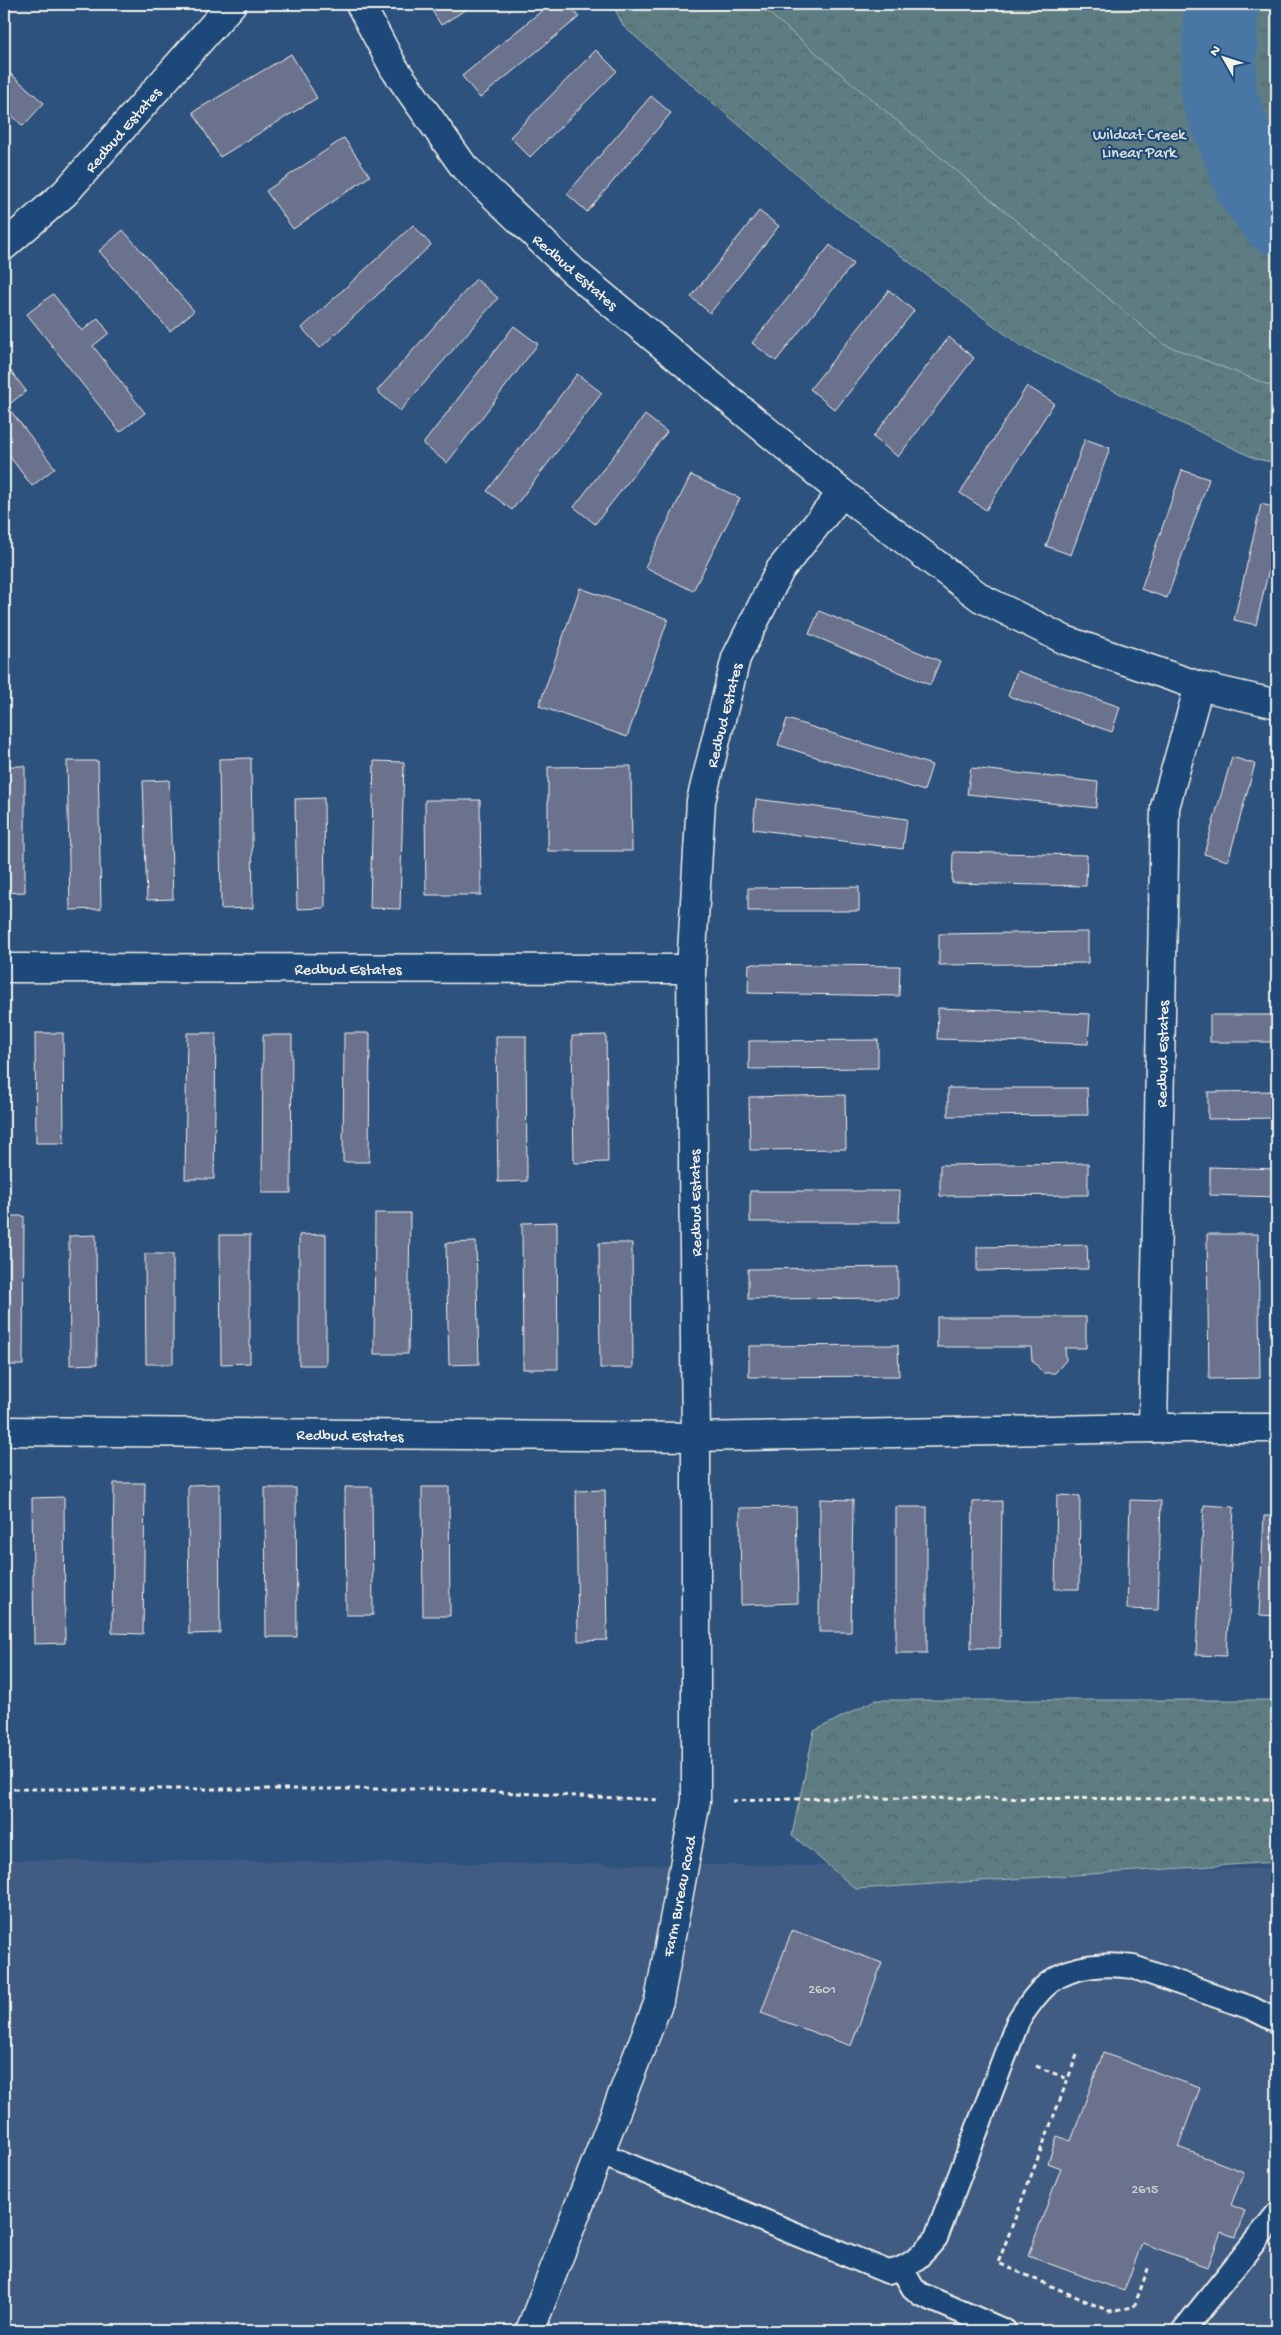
<svg xmlns="http://www.w3.org/2000/svg" width="1281" height="2335" viewBox="0 0 1281 2335" font-family="'Gochi Hand',sans-serif">
	<style>
		.built { fill: #405c83 }
		.forest { fill: url(#forest-crowns); stroke: #a8b7b5 }
		.park { fill: url(#park-tufts); stroke: #a8b7b5 }
		.lines { fill: none; stroke-linecap: round; stroke-linejoin: round }
		.river { stroke: #4a77a5; stroke-width: 75 }
		.building { fill: #6b728e; stroke: #f4f1e8 }
		.lane-casing { stroke: #f4f1e8; stroke-width: 26 }
		.street-casing { stroke: #f4f1e8; stroke-width: 31 }
		.path { stroke: #f4f1e8; stroke-width: 3; stroke-dasharray: 5 4; stroke-linecap: butt }
		.lane { stroke: #1f4a7a; stroke-width: 22 }
		.street { stroke: #1f4a7a; stroke-width: 28 }
		.labels { text-anchor: middle; stroke-width: 4.5; stroke-linejoin: round; paint-order: stroke }
		.number-label { font-size: 14px; fill: #d2d1d2 }
		.street-label { font-size: 16px; fill: #f4f1e8; stroke: #1f4a7a }
		.park-label { font-size: 16px; fill: #dde0d9; stroke: #1f4a7a }
	</style>
	<defs>
		<pattern id="forest-crowns" width="20" height="18" patternUnits="userSpaceOnUse" patternTransform="scale(1.25)"><rect width="20" height="18" fill="#5d7d82"/><path d="M2 6a3 3 0 1 1 6 0M12 15a3 3 0 1 1 6 0" fill="none" stroke="#546567"/></pattern>
		<pattern id="park-tufts" width="24" height="20" patternUnits="userSpaceOnUse" patternTransform="scale(1.25)"><rect width="24" height="20" fill="#5d7d82"/><path d="M3 7l-1-3M5 7V3M7 7l1-3M15 17l-1-3M17 17v-4M19 17l1-3" fill="none" stroke="#546567"/></pattern>
	</defs>
	<rect width="100%" height="100%" fill="#2e527e"/>
	<filter id="ink" filterUnits="userSpaceOnUse"><feTurbulence type="fractalNoise" baseFrequency=".02" numOctaves="2"/><feDisplacementMap in="SourceGraphic" scale="10" xChannelSelector="R" yChannelSelector="G"/><feConvolveMatrix kernelMatrix="1 2 1 2 8 2 1 2 1" color-interpolation-filters="sRGB"/></filter>
	<g filter="url(#ink)">
		<path class="built" d="M4 1860 1277 1869V2331H4Z"/>
		<g class="forest">
			<path d="M612 4H1277V463L1256 459 1021 346 828 201 624 27Z"/>
			<path d="M875 1700H1277V1862L856 1889 792 1835 814 1731Z"/>
		</g>
		<path class="park" d="M758 4H1277V388L1163 344Z"/>
		<g class="lines">
			<path class="river" d="M1221 4 1218 94 1253 186 1277 218"/>
		</g>
		<g class="building">
			<path d="M428 4H475L441 25Z"/>
			<path d="M550 4H568L579 17 480 98 462 76Z"/>
			<path d="M596 50 617 71 530 157 510 137Z"/>
			<path d="M291 54 317 98 220 157 193 112Z"/>
			<path d="M4 68 44 103 23 126 4 108Z"/>
			<path d="M651 96 671 113 587 212 567 194Z"/>
			<path d="M344 138 370 176 293 229 266 191Z"/>
			<path d="M759 211 779 226 710 313 691 297Z"/>
			<path d="M413 225 431 245 320 348 302 328Z"/>
			<path d="M123 230 194 311 170 331 99 251Z"/>
			<path d="M830 245 853 264 776 361 752 343Z"/>
			<path d="M476 279 498 298 400 411 377 391Z"/>
			<path d="M889 290 914 311 835 410 810 389Z"/>
			<path d="M53 294 82 331 98 318 109 333 93 346 145 413 120 432 27 314Z"/>
			<path d="M514 326 538 344 447 463 423 444Z"/>
			<path d="M949 337 974 358 898 457 873 437Z"/>
			<path d="M4 362 26 391 7 406 55 468 32 486 4 449Z"/>
			<path d="M577 374 602 393 512 510 487 491Z"/>
			<path d="M1027 386 1054 403 986 510 960 493Z"/>
			<path d="M645 415 667 432 595 524 574 507Z"/>
			<path d="M1085 439 1110 448 1071 555 1046 546Z"/>
			<path d="M1182 470 1209 479 1167 598 1141 589Z"/>
			<path d="M691 475 740 498 693 591 645 567Z"/>
			<path d="M1261 504 1277 508V534L1256 625 1234 620Z"/>
			<path d="M580 588 668 619 627 737 539 706Z"/>
			<path d="M819 611 940 661 930 685 809 634Z"/>
			<path d="M1017 671 1120 707 1112 732 1008 696Z"/>
			<path d="M787 719 932 765 924 791 778 745Z"/>
			<path d="M1232 757 1255 764 1228 861 1204 854Z"/>
			<path d="M251 758 253 908 221 909 219 759Z"/>
			<path d="M67 761H98L101 909 70 910Z"/>
			<path d="M374 761 404 762 400 909 370 908Z"/>
			<path d="M4 766H25V892L4 893Z"/>
			<path d="M631 766 632 851H548V767Z"/>
			<path d="M971 768 1098 782 1096 808 967 794Z"/>
			<path d="M169 780 173 899 147 900 143 781Z"/>
			<path d="M324 798 325 908 297 909 295 799Z"/>
			<path d="M756 799 907 819 903 849 753 829Z"/>
			<path d="M425 800H480L481 895H426Z"/>
			<path d="M953 852 1087 855 1086 886 952 883Z"/>
			<path d="M859 887V911H748V888Z"/>
			<path d="M1088 932V963L939 965V934Z"/>
			<path d="M749 964 900 966 899 996 748 993Z"/>
			<path d="M938 1008 1090 1014 1088 1044 937 1039Z"/>
			<rect x="1210" y="1015" width="67" height="27"/>
			<path d="M35 1033H63L64 1143H36Z"/>
			<path d="M187 1033H216L214 1179H185Z"/>
			<path d="M344 1033H370L369 1162H343Z"/>
			<path d="M263 1035H292L291 1193H262Z"/>
			<path d="M606 1035 608 1162 574 1163 572 1036Z"/>
			<path d="M496 1036H526L527 1181 498 1182Z"/>
			<path d="M878 1040V1068L749 1069V1041Z"/>
			<path d="M948 1088H1087L1088 1115 948 1116Z"/>
			<path d="M1277 1091V1118L1208 1119V1092Z"/>
			<path d="M845 1095 846 1149 750 1150 749 1097Z"/>
			<path d="M1088 1163V1195L940 1196V1165Z"/>
			<path d="M1210 1167 1277 1169V1197L1210 1195Z"/>
			<path d="M750 1191H900L899 1222H750Z"/>
			<path d="M375 1213H410L408 1354H374Z"/>
			<path d="M4 1216H24L23 1365H4Z"/>
			<path d="M557 1222 558 1369H523L522 1223Z"/>
			<path d="M326 1234V1365H299V1235Z"/>
			<path d="M1207 1234H1258L1260 1378 1209 1379Z"/>
			<path d="M96 1235 97 1364 70 1365 69 1236Z"/>
			<path d="M220 1235H250V1363L221 1364Z"/>
			<path d="M476 1242 479 1364 449 1365 446 1243Z"/>
			<path d="M599 1243H632L633 1368H600Z"/>
			<path d="M1087 1245 1088 1269 977 1271V1247Z"/>
			<path d="M145 1254H173V1364H146Z"/>
			<path d="M898 1267V1298L748 1299V1269Z"/>
			<path d="M937 1317H1086V1348H1065L1066 1360 1055 1373H1043L1032 1360 1031 1347H937Z"/>
			<path d="M898 1345 899 1376 749 1377V1346Z"/>
			<path d="M114 1483H145L143 1634 112 1633Z"/>
			<path d="M219 1484 220 1633 189 1634 188 1485Z"/>
			<path d="M345 1487H372L373 1615H346Z"/>
			<path d="M422 1487H449L450 1616H423Z"/>
			<path d="M265 1488H296L297 1637H266Z"/>
			<path d="M605 1490 607 1640 578 1641 576 1491Z"/>
			<path d="M1057 1495 1080 1496 1079 1589H1055Z"/>
			<path d="M64 1497 65 1643 34 1644 32 1498Z"/>
			<path d="M820 1499 853 1500 851 1632H819Z"/>
			<path d="M1130 1500 1161 1501 1158 1610 1127 1609Z"/>
			<path d="M1002 1501 1000 1648H971L973 1502Z"/>
			<path d="M1204 1505 1234 1507 1226 1656 1196 1655Z"/>
			<path d="M796 1507 798 1603 741 1605 740 1508Z"/>
			<rect x="896" y="1507" width="31" height="146"/>
			<path d="M1264 1516H1277V1616L1259 1615Z"/>
			<path d="M792 1930 882 1963 851 2046 761 2013Z"/>
			<path d="M1103 2053 1200 2088 1178 2147 1244 2172 1231 2205 1245 2211 1235 2237 1221 2232 1208 2267 1142 2243 1124 2291 1028 2256 1061 2168 1048 2163 1057 2136 1071 2141Z"/>
		</g>
		<g class="lines">
			<g class="lane-casing">
				<g id="lane">
					<path d="M599 2153 888 2272C910 2268 922 2255 936 2238L1018 2021C1027 2007 1037 1992 1050 1982 1072 1965 1106 1963 1133 1967L1251 2008 1277 2021"/>
					<path d="M902 2269 913 2288 920 2294 1005 2331"/>
					<path d="M1183 2331 1277 2214"/>
				</g>
			</g>
			<g class="street-casing">
				<g id="street">
					<path d="M360 4 394 68 464 167 573 271 842 493 981 598 1065 640 1199 686 1277 704"/>
					<path d="M4 246 65 193 232 4"/>
					<path d="M4 968 691 969"/>
					<path d="M1153 1428 1165 807 1199 686"/>
					<path d="M4 1431 696 1437 1153 1428H1277"/>
					<path d="M530 2331 659 2001 696 1801V1437L691 969 701 801 736 658 780 570 842 493"/>
				</g>
			</g>
			<g class="path">
				<path d="M4 1789H435L660 1800"/>
				<path d="M732 1801 826 1798 1277 1799"/>
				<path d="M1077 2055 998 2263 1109 2311 1134 2307 1149 2266"/>
				<path d="M1036 2066 1068 2079"/>
			</g>
			<use href="#lane" class="lane"/>
			<use href="#street" class="street"/>
		</g>
	</g>
	<g class="labels">
		<g class="number-label">
			<text x="822" y="1993">2601</text>
			<text x="1145" y="2193">2615</text>
		</g>
		<g class="street-label">
			<text transform="translate(122 129) rotate(-49)" y="6">Redbud Estates</text>
			<text transform="translate(576 271) rotate(41)" y="6">Redbud Estates</text>
			<text transform="translate(723 715) rotate(-76)" y="6">Redbud Estates</text>
			<text x="348" y="974">Redbud Estates</text>
			<text transform="translate(1161 1054) rotate(-89)" y="6">Redbud Estates</text>
			<text transform="translate(694 1203) rotate(-91)" y="6">Redbud Estates</text>
			<text transform="translate(350 1434) rotate(1)" y="6">Redbud Estates</text>
			<text transform="translate(678 1896) rotate(-79)" y="6">Farm Bureau Road</text>
		</g>
		<g class="park-label">
			<text x="1139" y="139">Wildcat Creek<tspan x="1139" dy="18">Linear Park</tspan></text>
		</g>
	</g>
	<rect width="1281" height="2335" fill="none" stroke="#1f4a7a" stroke-width="20"/>
	<rect x="10" y="10" width="1261" height="2315" fill="none" stroke="#f4f1e8" stroke-width="2" filter="url(#ink)"/>
	<g transform="translate(1224 58) rotate(309)" stroke="#1f4a7a" stroke-width="4" paint-order="stroke">
	<path d="M0-4L9 19L0 12L-9 19Z" fill="#f4f1e8"/>
	<text y="-8" font-size="14" font-weight="bold" text-anchor="middle" fill="#f4f1e8">N</text>
	</g>
</svg>
